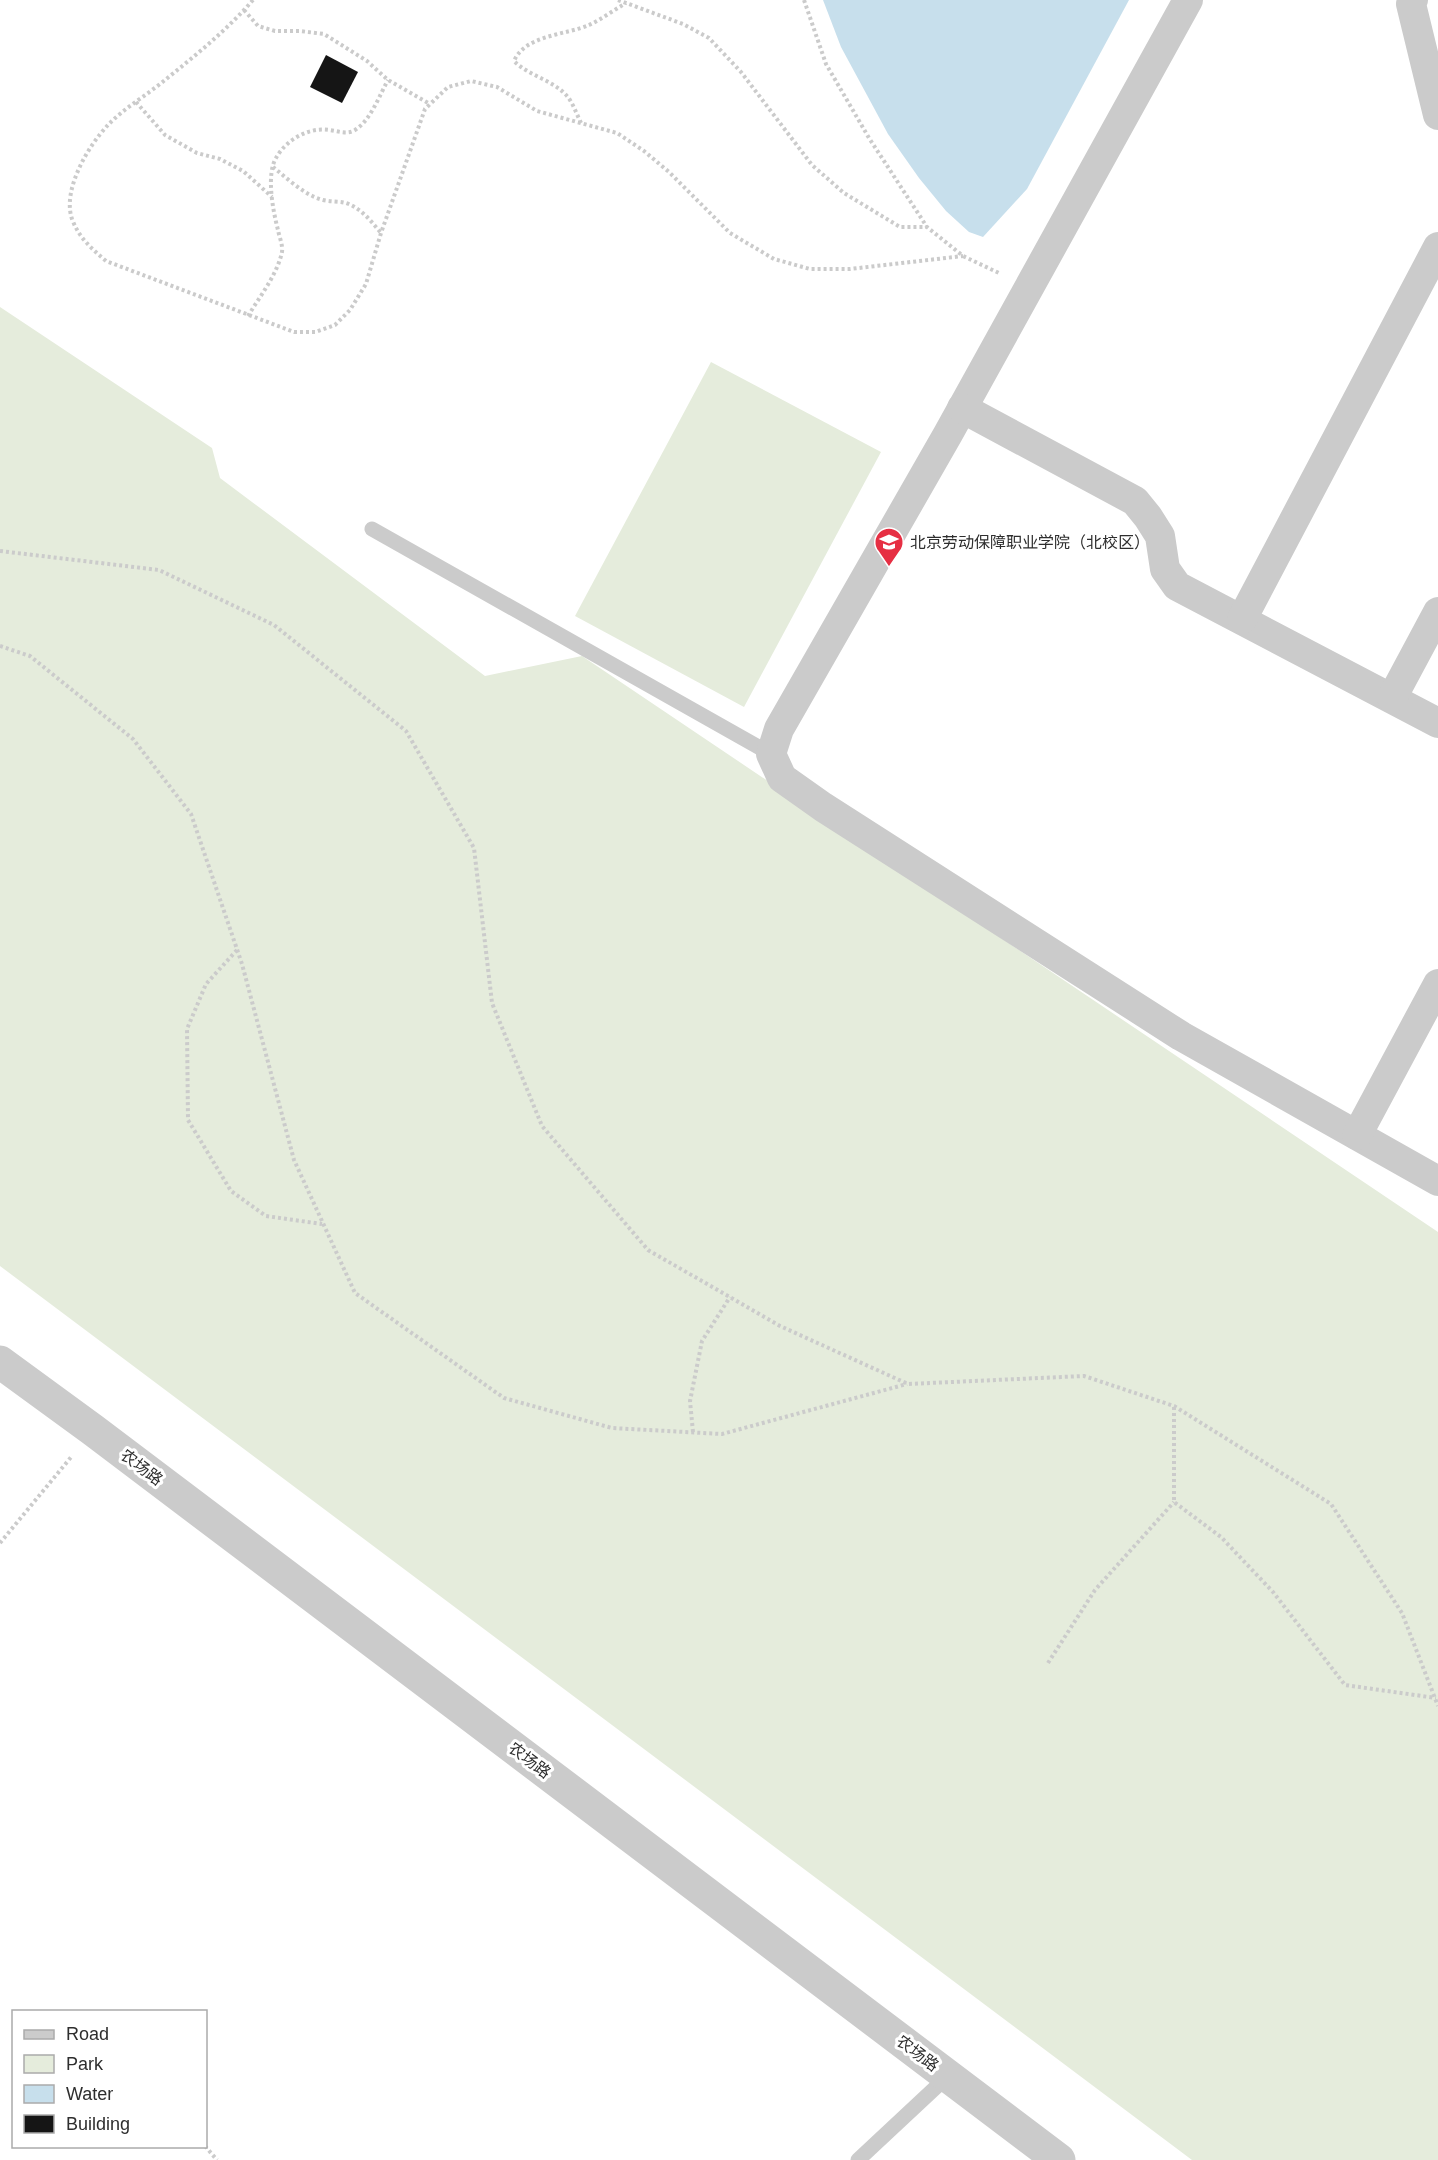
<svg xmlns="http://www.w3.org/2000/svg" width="1438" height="2160" viewBox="0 0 1438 2160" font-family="Arial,'Noto Sans SC',sans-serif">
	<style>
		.green { fill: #e5ecdc }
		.water { fill: #c7dfec }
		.building { fill: #151515 }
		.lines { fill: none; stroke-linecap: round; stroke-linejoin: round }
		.path { stroke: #cbcbcb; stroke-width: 4; stroke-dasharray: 3 3; stroke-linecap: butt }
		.service { stroke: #cbcbcb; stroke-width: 15 }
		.minor { stroke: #cbcbcb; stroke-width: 30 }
		.tertiary { stroke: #cbcbcb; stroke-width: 33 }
		.labels { text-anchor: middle; stroke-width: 6; stroke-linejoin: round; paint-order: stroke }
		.poi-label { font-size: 16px; fill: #2e2e2e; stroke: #fff; text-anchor: start }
		.street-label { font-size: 16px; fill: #2e2e2e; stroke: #fff }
	</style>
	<rect width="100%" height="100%" fill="#fff"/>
	<g class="green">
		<path d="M0 307 212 448 220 478 485 676 582 656 1438 1232V2160H1192L0 1266Z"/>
		<path d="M711 362 881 452 744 707 575 616Z"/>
	</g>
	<path class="water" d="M823 0H1129L1027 189 983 237 969 232 946 211 919 178 888 134 841 47Z"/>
	<path class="building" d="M326 55 358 72 342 103 310 87Z"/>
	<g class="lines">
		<g class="path">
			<path d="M253 0C227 30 196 55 165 80 147 95 124 108 108 125 88 146 62 190 72 219 79 238 92 249 106 261L294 332H315L335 325 350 310 366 284 381 233 425 109 448 87 471 81 497 87 537 111 617 133 644 151 669 172 730 233 774 259 810 269H850L963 256"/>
			<path d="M618 0 683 24 709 38 741 72 812 165 844 193 900 227H927"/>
			<path d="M804 0 826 64 869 138 927 227 963 256 1001 274"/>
			<path d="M244 10 258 26 275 31H300L324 34 367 61 388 80 430 104"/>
			<path d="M136 102 165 135 197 153 220 159 243 171 272 197"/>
			<path d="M581 123C577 115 573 103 567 96 553 80 529 76 514 61 525 35 566 35 589 25 602 19 614 10 626 3"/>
			<path d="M273 167C288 179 304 195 323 200 331 202 339 201 346 203 361 208 371 221 381 233"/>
			<path d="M248 316C260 296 277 275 282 252 283 245 279 236 278 230 273 211 266 175 276 158 286 140 308 127 329 130 338 131 347 135 355 130 371 120 379 96 388 80"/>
			<path d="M0 551 159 570 274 625 406 731 474 848 492 1003 542 1126 648 1250 780 1326 908 1384 1084 1376 1174 1406 1331 1504 1402 1613 1438 1706"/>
			<path d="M0 646 30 656 133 739 191 814 242 964 294 1160 355 1293 504 1398 612 1428 722 1434 907 1384"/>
			<path d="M237 950 206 984 187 1029 188 1120 231 1191 266 1216 322 1224"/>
			<path d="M1174 1407V1502L1221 1537 1273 1592 1345 1685 1436 1698"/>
			<path d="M693 1432 690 1401 702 1341 730 1297"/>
			<path d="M0 1543 72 1456"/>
			<path d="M1048 1663 1095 1590 1174 1502"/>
			<path d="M205 2146 217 2160"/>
		</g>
		<g class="service">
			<path d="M372 529 771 754"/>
			<path d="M858 2160 949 2075"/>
		</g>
		<g class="minor">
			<path d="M1188 0 948 434 779 729 771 754 782 778 823 807 1181 1036 1438 1181"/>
			<path d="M1413 0 1411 4 1438 115"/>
			<path d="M962 408 1135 501 1148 517 1160 536 1165 569 1177 586 1438 723"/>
			<path d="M1242 619 1438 247"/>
			<path d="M1392 698 1438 612"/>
			<path d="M1357 1135 1438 984"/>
		</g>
		<path class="tertiary" d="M0 1362 93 1430 1059 2160"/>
	</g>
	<defs>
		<g id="university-pin" transform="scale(1.5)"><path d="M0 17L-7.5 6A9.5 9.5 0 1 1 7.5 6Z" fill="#e62f43" stroke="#fff"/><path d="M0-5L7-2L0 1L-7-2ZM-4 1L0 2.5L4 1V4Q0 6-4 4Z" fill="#fff"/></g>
	</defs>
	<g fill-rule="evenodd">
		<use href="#university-pin" x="889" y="542"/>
	</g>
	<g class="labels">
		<g class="poi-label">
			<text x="910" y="548">北京劳动保障职业学院（北校区）</text>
		</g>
		<g class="street-label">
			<text transform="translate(142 1467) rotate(37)" y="6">农场路</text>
			<text transform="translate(530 1760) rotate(37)" y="6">农场路</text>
			<text transform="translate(918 2053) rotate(37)" y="6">农场路</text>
		</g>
	</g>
	<rect x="12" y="2010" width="195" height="138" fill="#ffffff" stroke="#ababab" stroke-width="1.5"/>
	<rect x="24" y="2030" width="30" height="9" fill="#cbcbcb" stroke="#ababab" stroke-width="1.5"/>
	<text x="66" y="2040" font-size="18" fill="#2e2e2e">Road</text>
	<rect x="24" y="2055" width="30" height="18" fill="#e5ecdc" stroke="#ababab" stroke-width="1.5"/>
	<text x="66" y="2070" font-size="18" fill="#2e2e2e">Park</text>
	<rect x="24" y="2085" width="30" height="18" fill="#c7dfec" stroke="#ababab" stroke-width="1.5"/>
	<text x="66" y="2100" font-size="18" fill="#2e2e2e">Water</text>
	<rect x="24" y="2115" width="30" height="18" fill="#151515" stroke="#ababab" stroke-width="1.5"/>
	<text x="66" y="2130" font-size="18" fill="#2e2e2e">Building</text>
</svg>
